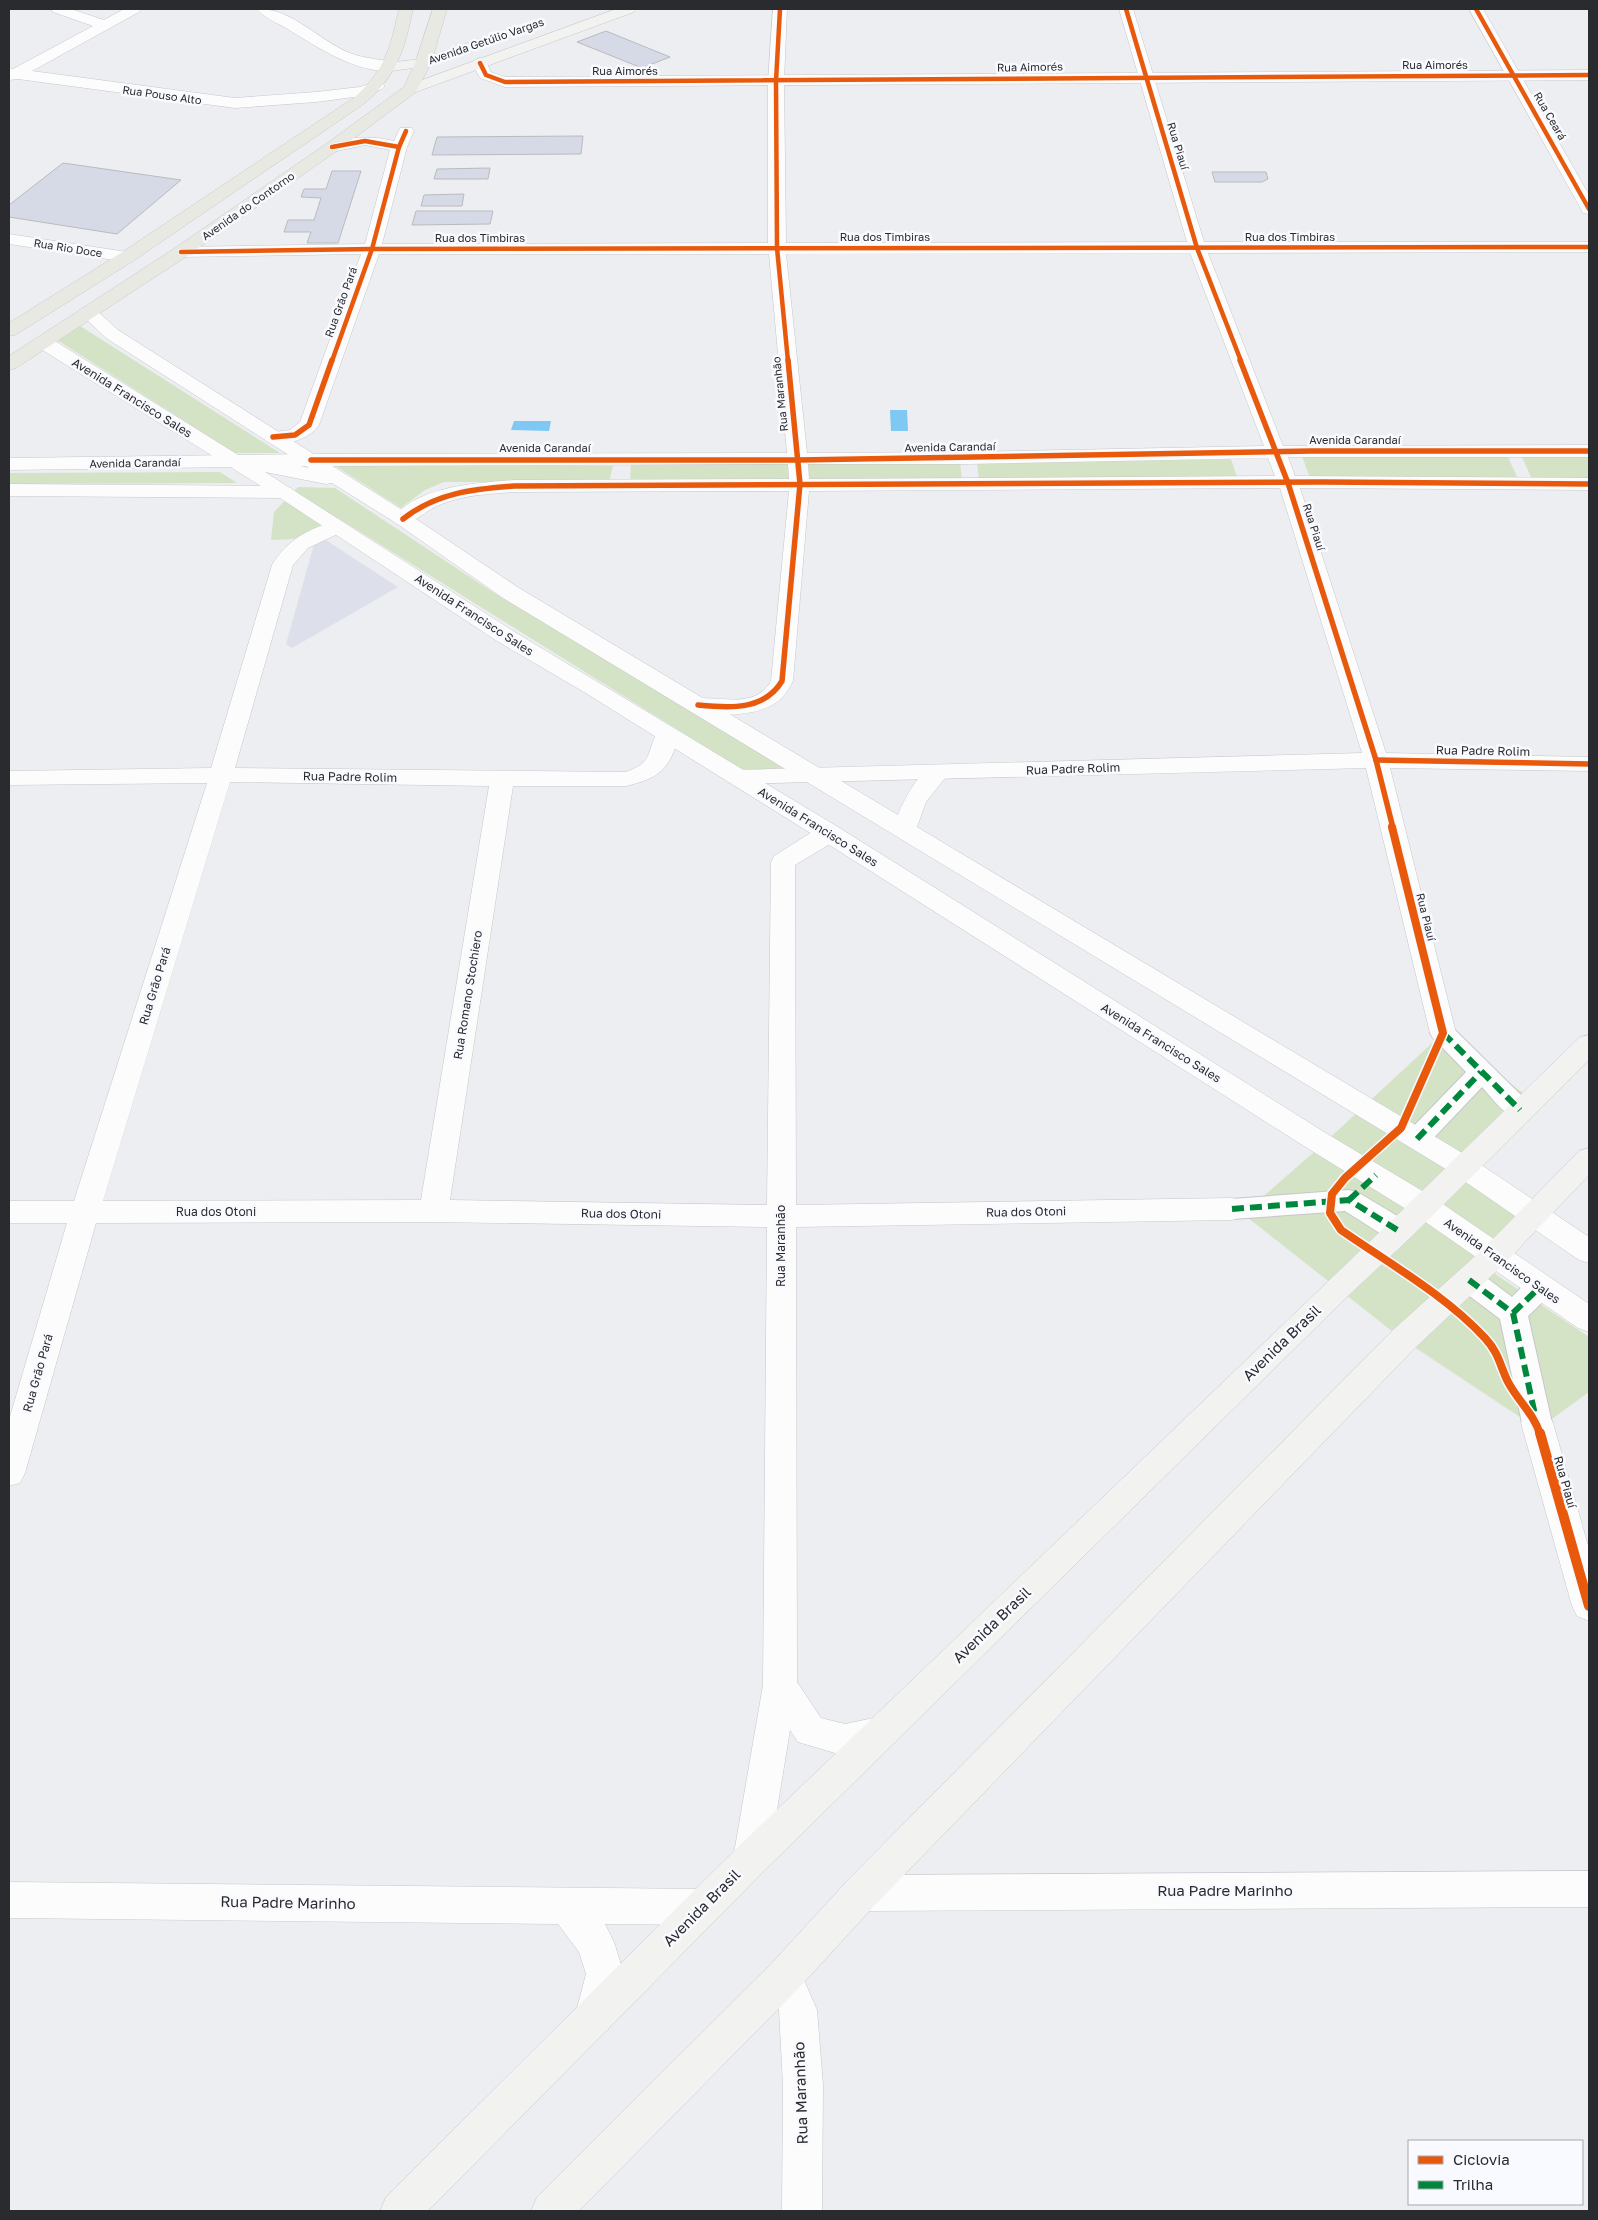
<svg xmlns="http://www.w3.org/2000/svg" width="1598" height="2220" viewBox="0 0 1598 2220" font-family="'Golos Text',sans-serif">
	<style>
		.built { fill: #dde0ea }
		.green { fill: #d4e3c5 }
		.water { fill: #7ec8f3 }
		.building { fill: #d6dae6; stroke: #babbbe }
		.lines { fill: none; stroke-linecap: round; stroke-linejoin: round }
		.pedestrian-casing { stroke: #c6c7ca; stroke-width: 2 }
		.minor-casing { stroke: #c6c7ca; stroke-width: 1 }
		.tertiary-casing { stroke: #c6c7ca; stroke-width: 1 }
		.secondary-casing { stroke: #c6c7ca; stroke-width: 1 }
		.primary-casing { stroke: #c9cacc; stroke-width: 1 }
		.pedestrian { fill: #fcfcfd; fill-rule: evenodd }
		.minor { fill: #fcfcfd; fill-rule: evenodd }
		.tertiary { fill: #fcfcfd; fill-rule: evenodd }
		.secondary { fill: #f2f2f0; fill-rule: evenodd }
		.primary { fill: #e9e9e3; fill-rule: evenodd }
		.quiet { stroke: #00873e; stroke-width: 6; stroke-dasharray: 12 6; stroke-linecap: butt }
		.cycleway-far3-casing { stroke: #f8faff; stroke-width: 6 }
		.cycleway-far2-casing { stroke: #f8faff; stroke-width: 8 }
		.cycleway-far1-casing { stroke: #f8faff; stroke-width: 11 }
		.cycleway-casing { stroke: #f8faff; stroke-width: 13 }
		.cycleway-far3 { stroke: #e8590c; stroke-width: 4.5 }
		.cycleway-far2 { stroke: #e8590c; stroke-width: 5.5 }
		.cycleway-far1 { stroke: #e8590c; stroke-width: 8 }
		.cycleway { stroke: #e8590c; stroke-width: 10 }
		.labels { text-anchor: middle; stroke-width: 5; stroke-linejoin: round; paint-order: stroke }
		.far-street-label { font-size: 11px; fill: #2a2b2e; stroke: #f8faff }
		.street-label { font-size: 12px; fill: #2a2b2e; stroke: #f8faff }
		.near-street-label { font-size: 15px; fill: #2a2b2e; stroke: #f8faff }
	</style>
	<rect width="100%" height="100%" fill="#eceef2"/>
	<path class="built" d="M324 539 398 587 292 648 286 644 315 541Z"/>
	<g class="green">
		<path d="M77 324 280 453H235L57 340Z"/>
		<path d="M1507 455 1518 479 1310 478 1302 456Z"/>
		<path d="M1521 455H1589V478L1532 479Z"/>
		<path d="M1231 459 1237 477 979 480 977 462Z"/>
		<path d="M791 462 792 480 630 482 631 464Z"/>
		<path d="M960 462 962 480H807L805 463Z"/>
		<path d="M334 465 613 466 609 482H444L425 490 401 508Z"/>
		<path d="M220 472 237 483 9 484V473Z"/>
		<path d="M298 487 335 488 491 591 788 769H741L338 518 294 539 271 540 274 512Z"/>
		<path d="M1443 1033 1535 1102 1465 1170 1525 1216 1476 1261 1589 1337V1392L1538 1429 1402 1339 1243 1214 1322 1145Z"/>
	</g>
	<g class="water">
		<path d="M890 410H907L908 431H891Z"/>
		<path d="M514 421H551L549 431 511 430Z"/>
	</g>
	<g class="building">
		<path d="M606 31 670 57 642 68 577 42Z"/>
		<path d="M583 136 581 154 432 155 437 137Z"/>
		<path d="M63 163 181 180 117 234 9 217V205Z"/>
		<path d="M490 168 488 179H434L437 169Z"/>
		<path d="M332 171H361L338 243H307L311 232H284L288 220H314L321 198 301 197 304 189H326Z"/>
		<path d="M1212 172H1266L1268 179 1262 182H1215Z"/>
		<path d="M464 194 462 206H421L424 195Z"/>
		<path d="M416 211H493L490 224 412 225Z"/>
	</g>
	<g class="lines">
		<g class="pedestrian-casing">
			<g id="pedestrian">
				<path d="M1443 1024 1452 1027 1529 1103 1533 1110 1529 1117C1508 1123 1495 1101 1482 1087L1426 1146 1417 1149 1408 1146 1404 1139 1408 1132 1466 1072 1434 1039 1430 1033 1434 1027Z"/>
				<path d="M1349 1190 1359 1193 1409 1223 1413 1231 1409 1239 1399 1242 1389 1239 1345 1211 1232 1219 1222 1216 1218 1209 1222 1202 1232 1199Z"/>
				<path d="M1469 1269 1479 1272 1512 1297C1524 1285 1532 1273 1550 1279L1554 1287 1550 1295 1528 1316 1552 1423 1548 1432 1537 1435 1526 1432 1522 1423 1500 1319 1459 1288 1455 1280 1459 1272Z"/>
			</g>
		</g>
		<g class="minor-casing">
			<g id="minor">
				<path d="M51 9H71L104 20 124 9H141L139 12 32 71 235 98 316 92 360 87 377 81 382 83 385 86 382 89 362 96 316 102 235 108 18 79 9 80V68L13 69 93 26 53 12Z"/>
				<path d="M773 9H787L784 81 786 243 1187 242 1119 9H1133L1204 242H1589V252L1208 253 1283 446 1589 445V457H1288L1295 476 1589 478V490L1300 488 1386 753 1589 757V771L1390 768 1456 1033 1452 1040 1443 1042 1434 1040 1430 1033 1366 768 736 784 728 782 724 777 728 772 736 770 1362 753 1280 488 809 491 793 681C789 689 784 697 777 702 754 718 715 716 690 710L687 705 690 700C717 693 753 712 771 681L789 491 514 492C488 494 461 495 437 506 423 512 412 527 396 523L393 519C415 486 478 483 514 480L789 479 788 464 311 466 9 470V458L311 454 787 453 769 254H379L319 425C308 441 284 446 266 441L263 437 266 433 290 430 300 422 361 254 181 257 175 256 172 252 175 248 181 247 365 244 390 150 365 145 332 152 326 150 324 147 326 144C350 137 369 135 394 141L400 128H412L414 131 407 147 382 244 768 243V81ZM1190 253 1264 446 966 452 807 453 786 254ZM1268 458 1275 476 809 479 808 464H966Z"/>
				<path d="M1469 9H1483L1589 195V214L1583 213 1581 209Z"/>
				<path d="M9 234 127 252 133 253 136 257 133 261 127 262 9 244Z"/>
				<path d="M9 484 284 486 291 488 294 492 291 496 284 498 9 496Z"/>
				<path d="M337 521 344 523 347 527 344 531 308 548 293 565 235 768 626 772C656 761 645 751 659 730L667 728 675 730 679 735C670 769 660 778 626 786H513L450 1200 767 1205 771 862 774 856 820 827 829 825 838 827 841 833 838 839 795 865 796 1205 1232 1198 1242 1201 1246 1209 1242 1217 1232 1220 796 1227 797 1682 821 1718 845 1724 883 1716 895 1721 900 1732 895 1743 845 1756 798 1742 790 1730 769 1859 764 1871 751 1877 738 1871 733 1859 763 1685 767 1227 434 1222 96 1223 25 1473 20 1483 9 1486V1420L67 1223H9V1201H74L207 783 9 785V771L211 768 272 565C287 540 309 528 337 521ZM230 782 489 786 421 1200 103 1201Z"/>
				<path d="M1537 1410 1548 1414 1553 1423 1589 1549V1621L1577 1616 1572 1606 1521 1423 1526 1414Z"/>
				<path d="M1589 1871V1907L861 1911 848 1906 843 1893 848 1880 861 1875Z"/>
				<path d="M9 1882 703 1889 716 1894 721 1907 716 1920 703 1925 605 1924 614 1942 624 1974 608 2030 594 2035 580 2030 575 2016 586 1974 579 1952 558 1924 9 1918Z"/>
				<path d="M784 1958 797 1964 817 2010 823 2085 822 2211H782L783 2085 779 2010 765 1977 771 1964Z"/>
			</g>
		</g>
		<g class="tertiary-casing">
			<g id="tertiary">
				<path d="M257 9C291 7 319 41 350 53 365 59 381 59 396 63L399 66 396 69C362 78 314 45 286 28 277 23 263 17 257 9Z"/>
				<path d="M480 58 485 60 491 72 505 77 1589 70V80L505 87 480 78 472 63 475 60Z"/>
				<path d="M88 307 94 308 118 330 410 515 519 588 898 815C902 803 918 774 929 768 935 765 940 766 945 768L949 773 926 802 917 827 1474 1160 1589 1237V1263L1579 1260 1454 1174 503 598 396 523 332 483 326 484 265 472 513 631 838 827 1324 1132 1434 1198 1589 1304V1332L1578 1328 1414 1214 1304 1146 820 839 584 692 497 641 277 496 36 346 34 342 36 338 43 336 50 338 243 458 283 462 309 468 106 338 79 312 82 308Z"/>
			</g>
		</g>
		<g class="secondary-casing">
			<g id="secondary">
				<path d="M616 9H636L634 12 416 92H406L403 89 406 86Z"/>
				<path d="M498 33 503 34 505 37 503 40 428 66 391 71 386 69 383 66 386 63 421 59Z"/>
				<path d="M1589 1035V1060L1409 1239 1350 1294 764 1871 428 2211H380L386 2197 738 1847 1389 1223 1580 1037Z"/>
				<path d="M1589 1148V1175L1504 1264 1415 1348 874 1906 797 1990 579 2211H531L537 2197 771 1964 848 1880 1393 1330 1484 1248 1579 1151Z"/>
			</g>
		</g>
		<g class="primary-casing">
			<g id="primary">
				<path d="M399 9H413C404 50 398 74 365 103L133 261 15 335 9 336V323L121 253 355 97C386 68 390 49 399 9Z"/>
				<path d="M433 9H447L431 63 416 92 338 150 187 256 16 368 9 370V356L175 248 326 144 404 87 415 63Z"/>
			</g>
		</g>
		<use href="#pedestrian" class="pedestrian"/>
		<use href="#minor" class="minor"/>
		<use href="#tertiary" class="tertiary"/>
		<use href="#secondary" class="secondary"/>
		<use href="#primary" class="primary"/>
		<g class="quiet">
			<path d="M1443 1033 1520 1110"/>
			<path d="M1417 1139 1481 1072"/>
			<path d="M1349 1200 1376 1175"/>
			<path d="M1232 1209 1349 1200 1399 1231"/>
			<path d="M1469 1280 1513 1313 1535 1415"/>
			<path d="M1513 1313 1540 1287"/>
		</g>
		<g class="cycleway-far3-casing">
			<g id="cycleway-far3">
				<path d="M780 9 776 81 777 248 788 361"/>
				<path d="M1126 9 1197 248 1241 361"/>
				<path d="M1476 9 1589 209"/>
				<path d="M480 63 486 75 505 82 1589 75"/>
				<path d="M332 147 365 141 399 147"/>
				<path d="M181 252 372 249 1589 247"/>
				<path d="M332 361 372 249 399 147 406 131"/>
			</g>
		</g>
		<g class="cycleway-far2-casing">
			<g id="cycleway-far2">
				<path d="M1240 360 1288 483 1376 760 1393 828"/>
				<path d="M273 437 295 435 309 425 332 360"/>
				<path d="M311 460H798L1311 451H1589"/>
				<path d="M403 519C436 493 473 489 514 486L1322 482 1589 484"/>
				<path d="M698 705C729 708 764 711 782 681L800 484 788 360"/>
				<path d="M1376 760 1589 764"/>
			</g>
		</g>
		<g class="cycleway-far1-casing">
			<path id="cycleway-far1" d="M1392 827 1443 1033 1401 1128 1345 1178 1332 1194 1330 1213 1341 1230C1390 1264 1445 1295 1485 1338 1499 1353 1500 1366 1508 1382 1518 1401 1534 1414 1540 1434"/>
		</g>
		<g class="cycleway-casing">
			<path id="cycleway" d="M1540 1433 1589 1606"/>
		</g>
		<use href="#cycleway-far3" class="cycleway-far3"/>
		<use href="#cycleway-far2" class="cycleway-far2"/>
		<use href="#cycleway-far1" class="cycleway-far1"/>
		<use href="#cycleway" class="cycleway"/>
	</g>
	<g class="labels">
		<g class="far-street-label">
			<text transform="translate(486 41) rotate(-19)" y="4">Avenida Getúlio Vargas</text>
			<text x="1435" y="69">Rua Aimorés</text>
			<text transform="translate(1030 67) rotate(-1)" y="4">Rua Aimorés</text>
			<text x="625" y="75">Rua Aimorés</text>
			<text transform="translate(162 95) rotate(8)" y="4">Rua Pouso Alto</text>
			<text transform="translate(1550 116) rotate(60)" y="4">Rua Ceará</text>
			<text transform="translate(1178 146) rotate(73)" y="4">Rua Piauí</text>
			<text transform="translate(248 206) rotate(-35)" y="4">Avenida do Contorno</text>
			<text x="885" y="241">Rua dos Timbiras</text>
			<text x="1290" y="241">Rua dos Timbiras</text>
			<text x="480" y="242">Rua dos Timbiras</text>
			<text transform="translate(68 248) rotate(9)" y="4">Rua Rio Doce</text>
			<text transform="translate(341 302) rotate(-70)" y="4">Rua Grão Pará</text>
			<text transform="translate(780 394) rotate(-96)" y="4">Rua Maranhão</text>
			<text x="1355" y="444">Avenida Carandaí</text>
			<text transform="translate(950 447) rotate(-1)" y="4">Avenida Carandaí</text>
			<text x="545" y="452">Avenida Carandaí</text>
			<text transform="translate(135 463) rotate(-1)" y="4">Avenida Carandaí</text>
			<text transform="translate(1314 527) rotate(72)" y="4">Rua Piauí</text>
			<text transform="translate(1426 917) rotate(76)" y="4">Rua Piauí</text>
		</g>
		<g class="street-label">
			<text transform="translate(132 398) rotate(32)" y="4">Avenida Francisco Sales</text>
			<text transform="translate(474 615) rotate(33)" y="4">Avenida Francisco Sales</text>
			<text transform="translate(1483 751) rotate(1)" y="4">Rua Padre Rolim</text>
			<text transform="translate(1073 769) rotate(-2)" y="4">Rua Padre Rolim</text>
			<text transform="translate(350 777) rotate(1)" y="4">Rua Padre Rolim</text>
			<text transform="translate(818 827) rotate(32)" y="4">Avenida Francisco Sales</text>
			<text transform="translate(155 986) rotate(-73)" y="4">Rua Grão Pará</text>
			<text transform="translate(468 995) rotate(-81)" y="4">Rua Romano Stochiero</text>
			<text transform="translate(1161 1043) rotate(32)" y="4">Avenida Francisco Sales</text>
			<text x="216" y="1216">Rua dos Otoni</text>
			<text transform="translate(1026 1212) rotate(-1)" y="4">Rua dos Otoni</text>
			<text transform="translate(621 1214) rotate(1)" y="4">Rua dos Otoni</text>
			<text transform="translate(781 1246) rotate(-90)" y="4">Rua Maranhão</text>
			<text transform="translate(1502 1261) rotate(35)" y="4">Avenida Francisco Sales</text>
			<text transform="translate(38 1373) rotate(-74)" y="4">Rua Grão Pará</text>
			<text transform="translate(1565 1482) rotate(74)" y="4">Rua Piauí</text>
		</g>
		<g class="near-street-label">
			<text transform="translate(1282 1343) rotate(-44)" y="5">Avenida Brasil</text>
			<text transform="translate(992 1625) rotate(-44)" y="5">Avenida Brasil</text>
			<text x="1225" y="1896">Rua Padre Marinho</text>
			<text transform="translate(288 1903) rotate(1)" y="5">Rua Padre Marinho</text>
			<text transform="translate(702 1908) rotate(-45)" y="5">Avenida Brasil</text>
			<text transform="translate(801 2093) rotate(-92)" y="5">Rua Maranhão</text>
		</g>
	</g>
	<rect width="1598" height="2220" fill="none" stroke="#2a2b2e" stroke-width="20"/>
	<rect x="1408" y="2140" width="175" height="65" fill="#f8faff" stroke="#a6a7ab"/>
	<rect x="1418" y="2156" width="25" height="8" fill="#e8590c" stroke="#a6a7ab"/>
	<text x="1453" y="2165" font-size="15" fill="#2a2b2e">Ciclovia</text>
	<rect x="1418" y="2181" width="25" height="8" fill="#00873e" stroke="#a6a7ab"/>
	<text x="1453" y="2190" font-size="15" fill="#2a2b2e">Trilha</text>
</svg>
